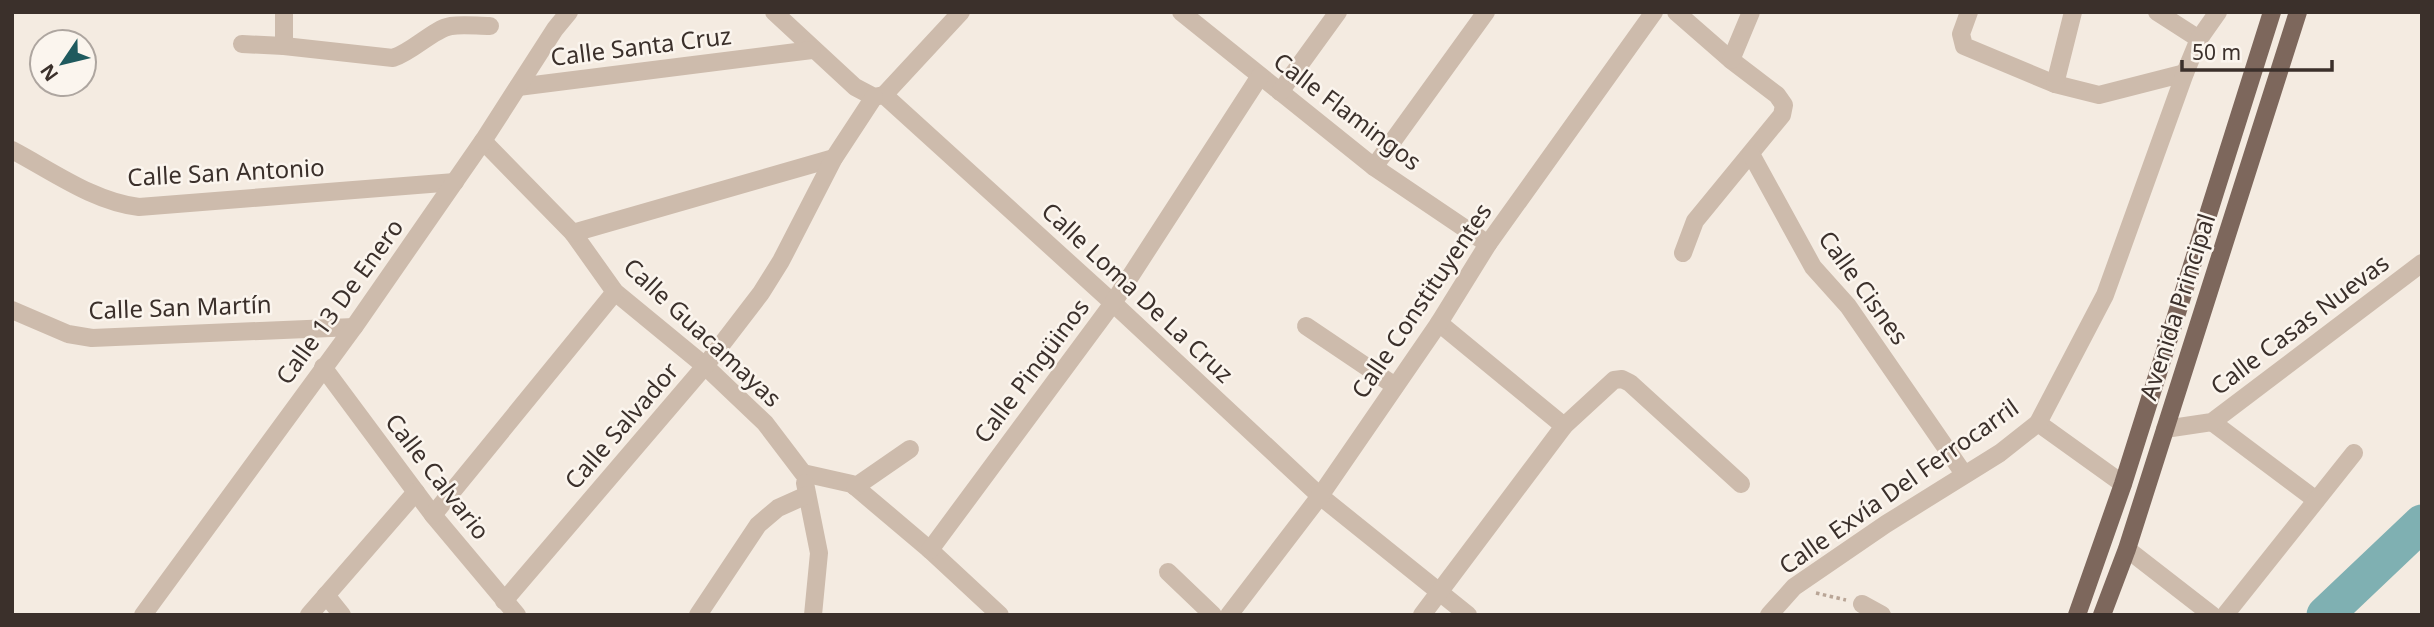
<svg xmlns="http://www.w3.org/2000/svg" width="2434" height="627" viewBox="0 0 2434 627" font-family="'Noto Sans',sans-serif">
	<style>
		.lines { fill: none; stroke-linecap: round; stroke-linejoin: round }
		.river { stroke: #7fb0b2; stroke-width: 37 }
		.path { stroke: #b9a596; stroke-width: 3.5; stroke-dasharray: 3.5 3.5; stroke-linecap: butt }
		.street { stroke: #cdbbac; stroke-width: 18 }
		.primary { stroke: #7d675c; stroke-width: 18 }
		.labels { text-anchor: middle; stroke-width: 5; stroke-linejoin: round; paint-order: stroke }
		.street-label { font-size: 24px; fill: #3b302b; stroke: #fbf5ee }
	</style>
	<rect width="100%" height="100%" fill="#f4ebe1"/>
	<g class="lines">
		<path class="river" d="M2325 615 2422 523"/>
		<path class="path" d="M1816 593 1846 600"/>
		<g class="street">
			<path d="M774 12 855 87 874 97 884 95 1113 303 1320 496 1468 615"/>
			<path d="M1181 12 1374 167 1488 244"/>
			<path d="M1676 12 1731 60 1777 95 1784 105 1782 115 1695 221 1683 253"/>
			<path d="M1969 12 1961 34 1964 46 2055 84 2099 95 2185 73"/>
			<path d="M2157 12 2199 39"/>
			<path d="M242 44 284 46 393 58C414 51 433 29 451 26 463 24 477 26 490 26"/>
			<path d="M284 46V12"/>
			<path d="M1731 60 1751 12"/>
			<path d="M2055 84 2073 12"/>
			<path d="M518 87 812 50"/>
			<path d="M1280 92 1338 12"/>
			<path d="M884 95 961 12"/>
			<path d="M483 141 573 233 615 292 705 366 765 423 803 473 852 484 930 550 1000 615"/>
			<path d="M12 150C52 171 94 202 139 207L455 182"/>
			<path d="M1751 154 1813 267 1848 306 1964 474"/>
			<path d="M1374 167 1486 12"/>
			<path d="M573 233 834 158"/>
			<path d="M12 310 68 334 92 338 354 327"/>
			<path d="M1439 323 1564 426"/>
			<path d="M1306 326 1395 386"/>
			<path d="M323 367 433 515 517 615"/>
			<path d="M2212 422 2316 500"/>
			<path d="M2038 423 2123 484"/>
			<path d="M2165 429 2212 422 2422 263"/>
			<path d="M805 483 819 553 813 615"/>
			<path d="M855 487 910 449"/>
			<path d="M433 515 615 292"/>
			<path d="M2127 549 2212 615"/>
			<path d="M930 550 1113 303 1260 76"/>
			<path d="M1168 572 1213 615"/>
			<path d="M326 595 342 615"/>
			<path d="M504 601 705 366 761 293 781 261 834 158 874 97"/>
			<path d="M1862 604 1882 615"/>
			<path d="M143 615 354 327 483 141 555 29 569 12"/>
			<path d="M309 615 416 492"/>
			<path d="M698 615 758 525 778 508 807 495"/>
			<path d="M1229 615 1320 496 1439 323 1488 244 1654 12"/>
			<path d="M1422 615 1564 426 1614 380 1622 379 1630 383 1741 484"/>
			<path d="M1769 615 1794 587 1886 524 2000 453 2038 423 2105 295 2185 73 2199 39 2218 12"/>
			<path d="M2225 615 2354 453"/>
		</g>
		<g class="primary">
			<path d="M2077 615 2123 484 2272 12"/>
			<path d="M2102 615 2127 549 2298 12"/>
		</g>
	</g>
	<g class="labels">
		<g class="street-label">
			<text transform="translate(641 47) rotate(-7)" y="8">Calle Santa Cruz</text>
			<text transform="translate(1347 112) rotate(37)" y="8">Calle Flamingos</text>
			<text transform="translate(226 173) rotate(-3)" y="8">Calle San Antonio</text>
			<text transform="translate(1863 288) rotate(54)" y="8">Calle Cisnes</text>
			<text transform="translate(1137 293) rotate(43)" y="8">Calle Loma De La Cruz</text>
			<text transform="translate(1422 301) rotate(-56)" y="8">Calle Constituyentes</text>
			<text transform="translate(340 302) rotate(-54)" y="8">Calle 13 De Enero</text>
			<text transform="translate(2178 307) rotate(-72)" y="8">Avenida Principal</text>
			<text transform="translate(180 308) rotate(-2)" y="8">Calle San Martín</text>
			<text transform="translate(2300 325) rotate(-37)" y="8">Calle Casas Nuevas</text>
			<text transform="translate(702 333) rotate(43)" y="8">Calle Guacamayas</text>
			<text transform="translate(1032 371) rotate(-53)" y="8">Calle Pingüinos</text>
			<text transform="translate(622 426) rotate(-49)" y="8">Calle Salvador</text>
			<text transform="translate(437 477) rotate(52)" y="8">Calle Calvario</text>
			<text transform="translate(1899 487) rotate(-35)" y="8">Calle Exvía Del Ferrocarril</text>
		</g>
	</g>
	<rect width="2434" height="627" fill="none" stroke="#3b302b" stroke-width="28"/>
	<g transform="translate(63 63) rotate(235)"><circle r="33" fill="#fbf5ee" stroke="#aea6a0" stroke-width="2"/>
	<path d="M0-5L12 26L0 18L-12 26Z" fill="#1f5a5e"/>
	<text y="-10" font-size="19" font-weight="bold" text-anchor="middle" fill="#3b302b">N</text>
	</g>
	<path d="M2182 60v10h150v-10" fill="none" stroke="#3b302b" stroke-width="3.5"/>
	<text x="2192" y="60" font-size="21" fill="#3b302b" stroke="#fbf5ee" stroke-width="5" paint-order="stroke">50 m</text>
</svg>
